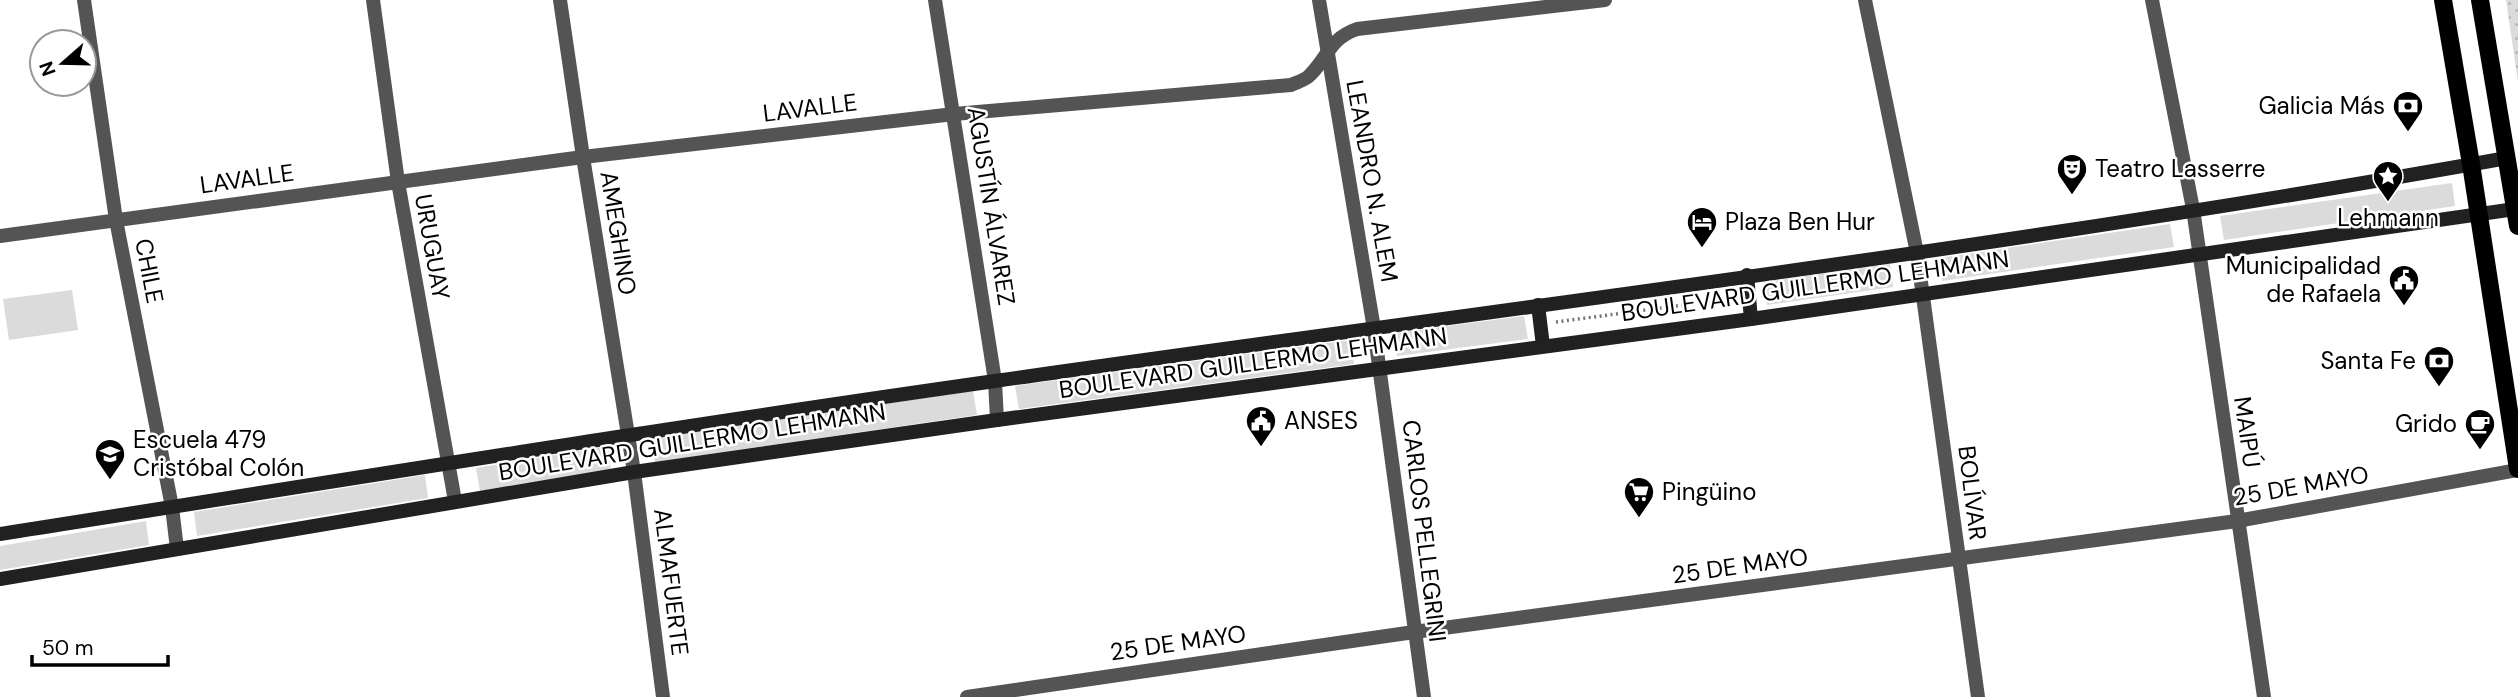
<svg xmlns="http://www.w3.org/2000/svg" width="2518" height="697" viewBox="0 0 2518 697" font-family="'DM Sans',sans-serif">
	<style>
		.grass { fill: #dbdbdb }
		.park { fill: url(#park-dots) }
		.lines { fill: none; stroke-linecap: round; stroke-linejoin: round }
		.path { stroke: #767676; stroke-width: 3.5; stroke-dasharray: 2 3.5; stroke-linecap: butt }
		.street { stroke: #545454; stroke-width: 14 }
		.secondary { stroke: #212121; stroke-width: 14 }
		.primary { stroke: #000; stroke-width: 18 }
		.labels { text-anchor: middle; stroke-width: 5; stroke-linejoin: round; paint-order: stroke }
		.poi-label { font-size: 24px; fill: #000; stroke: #fff; text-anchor: start }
		.street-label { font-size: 24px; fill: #000; stroke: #fff }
	</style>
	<defs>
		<pattern id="park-dots" width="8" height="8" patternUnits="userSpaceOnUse" patternTransform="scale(1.75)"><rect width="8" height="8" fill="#dbdbdb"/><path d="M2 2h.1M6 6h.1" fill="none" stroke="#bababa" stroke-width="1.8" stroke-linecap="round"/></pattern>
	</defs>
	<rect width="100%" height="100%" fill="#fff"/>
	<g class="grass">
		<path d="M2452 183 2455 206 2224 240 2220 216Z"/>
		<path d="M2170 224 2174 247 1942 281 1939 258Z"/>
		<path d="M1890 264 1893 287 1767 305 1764 282Z"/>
		<path d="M72 290 78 330 9 340 3 299Z"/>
		<path d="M1524 316 1528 339 1397 356 1394 333Z"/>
		<path d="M1350 340 1354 364 1019 409 1015 386Z"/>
		<path d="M973 391 977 415 655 462 651 438Z"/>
		<path d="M608 446 611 470 480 491 476 468Z"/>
		<path d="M425 475 428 498 197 536 194 512Z"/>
		<path d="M146 521 149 545 0 570V546Z"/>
	</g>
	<path class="park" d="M2506 0H2518V82Z"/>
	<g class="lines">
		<path class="path" d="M1556 322 1736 298"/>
		<g class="street">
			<path d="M84 0 116 220 172 507 177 549"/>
			<path d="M373 0 398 182 455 501"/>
			<path d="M560 0 583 157 634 472 663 697"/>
			<path d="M935 0 995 381 997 420"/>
			<path d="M1319 0 1374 329 1424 697"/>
			<path d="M1865 0 1917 253 1978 697"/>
			<path d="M2152 0 2193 209 2264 697"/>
			<path d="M0 236 583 157 954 114 1291 85C1297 82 1306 80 1310 75 1329 56 1329 39 1357 29L1605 0"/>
			<path d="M967 697 1414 632 2237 521 2518 470"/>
		</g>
		<g class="secondary">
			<path d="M1747 275 1751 319"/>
			<path d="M1538 305 1543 346"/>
			<path d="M0 534C332 482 663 428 995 381 1499 309 2006 248 2507 158"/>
			<path d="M0 579 634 472 997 420 1751 319 2515 209"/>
		</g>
		<g class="primary">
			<path d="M2443 0 2471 164 2518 469"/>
			<path d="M2480 0 2518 226"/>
		</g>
	</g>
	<defs>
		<g id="bank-pin" transform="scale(1.575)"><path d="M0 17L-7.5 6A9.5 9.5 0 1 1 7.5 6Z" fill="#000" stroke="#fff"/><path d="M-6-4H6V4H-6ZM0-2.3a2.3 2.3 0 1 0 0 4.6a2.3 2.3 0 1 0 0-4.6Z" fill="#fff"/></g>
		<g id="theatre-pin" transform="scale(1.575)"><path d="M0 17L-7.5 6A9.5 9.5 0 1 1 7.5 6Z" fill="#000" stroke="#fff"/><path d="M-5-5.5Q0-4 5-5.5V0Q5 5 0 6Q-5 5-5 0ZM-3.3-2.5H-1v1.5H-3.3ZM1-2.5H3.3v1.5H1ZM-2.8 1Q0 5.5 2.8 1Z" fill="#fff"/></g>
		<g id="sight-pin" transform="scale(1.575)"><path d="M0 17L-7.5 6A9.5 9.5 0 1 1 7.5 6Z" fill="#000" stroke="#fff"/><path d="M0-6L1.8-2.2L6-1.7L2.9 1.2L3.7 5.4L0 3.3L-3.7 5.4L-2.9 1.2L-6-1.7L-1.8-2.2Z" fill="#fff"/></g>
		<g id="hotel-pin" transform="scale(1.575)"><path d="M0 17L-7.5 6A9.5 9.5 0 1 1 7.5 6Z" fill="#000" stroke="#fff"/><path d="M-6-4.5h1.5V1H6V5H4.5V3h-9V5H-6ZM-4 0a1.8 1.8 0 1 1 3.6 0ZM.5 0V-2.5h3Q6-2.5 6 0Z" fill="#fff"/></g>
		<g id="civic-pin" transform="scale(1.575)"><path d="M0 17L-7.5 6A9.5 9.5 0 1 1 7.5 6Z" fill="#000" stroke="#fff"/><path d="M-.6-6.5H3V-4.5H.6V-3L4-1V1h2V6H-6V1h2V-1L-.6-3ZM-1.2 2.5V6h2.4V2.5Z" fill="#fff"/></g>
		<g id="cafe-pin" transform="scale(1.575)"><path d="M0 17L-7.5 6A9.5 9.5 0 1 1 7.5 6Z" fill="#000" stroke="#fff"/><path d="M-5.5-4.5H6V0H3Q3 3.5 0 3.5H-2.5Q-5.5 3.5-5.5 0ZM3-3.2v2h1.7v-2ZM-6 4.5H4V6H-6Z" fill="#fff"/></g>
		<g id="school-pin" transform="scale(1.575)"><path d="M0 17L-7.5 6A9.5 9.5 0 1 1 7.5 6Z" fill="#000" stroke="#fff"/><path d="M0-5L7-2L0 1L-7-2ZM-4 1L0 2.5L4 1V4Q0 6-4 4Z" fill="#fff"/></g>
		<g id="supermarket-pin" transform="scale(1.575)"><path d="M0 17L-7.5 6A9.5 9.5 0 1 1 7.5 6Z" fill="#000" stroke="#fff"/><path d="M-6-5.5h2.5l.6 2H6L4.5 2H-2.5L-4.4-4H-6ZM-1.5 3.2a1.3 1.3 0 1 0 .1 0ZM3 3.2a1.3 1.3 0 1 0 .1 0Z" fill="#fff"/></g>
	</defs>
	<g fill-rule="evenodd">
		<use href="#bank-pin" x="2408" y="106"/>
		<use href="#theatre-pin" x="2072" y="169"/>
		<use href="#sight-pin" x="2388" y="176"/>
		<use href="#hotel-pin" x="1702" y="222"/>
		<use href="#civic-pin" x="2404" y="280"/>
		<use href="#bank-pin" x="2439" y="361"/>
		<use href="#civic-pin" x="1261" y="421"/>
		<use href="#cafe-pin" x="2480" y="424"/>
		<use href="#school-pin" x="110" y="454"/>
		<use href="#supermarket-pin" x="1639" y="492"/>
	</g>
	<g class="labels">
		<g class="poi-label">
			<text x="2385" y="114" text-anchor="end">Galicia Más</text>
			<text x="2095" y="177">Teatro Lasserre</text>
			<text x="2388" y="226" text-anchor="middle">Lehmann</text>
			<text x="1725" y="230">Plaza Ben Hur</text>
			<text x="2381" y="274" text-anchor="end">Municipalidad<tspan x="2381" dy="28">de Rafaela</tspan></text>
			<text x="2416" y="369" text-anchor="end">Santa Fe</text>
			<text x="1284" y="429">ANSES</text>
			<text x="2457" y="432" text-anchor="end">Grido</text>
			<text x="133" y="448">Escuela 479<tspan x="133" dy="28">Cristóbal Colón</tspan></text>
			<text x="1662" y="500">Pingüino</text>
		</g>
		<g class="street-label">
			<text transform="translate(810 108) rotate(-7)" y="8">LAVALLE</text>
			<text transform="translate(247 179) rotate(-8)" y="8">LAVALLE</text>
			<text transform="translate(1372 181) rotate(80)" y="8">LEANDRO N. ALEM</text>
			<text transform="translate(991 206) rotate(81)" y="8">AGUSTÍN ÁLVAREZ</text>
			<text transform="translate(618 233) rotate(81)" y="8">AMEGHINO</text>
			<text transform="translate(432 247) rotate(80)" y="8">URUGUAY</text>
			<text transform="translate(149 271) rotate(79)" y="8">CHILE</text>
			<text transform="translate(1815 286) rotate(-8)" y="8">BOULEVARD GUILLERMO LEHMANN</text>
			<text transform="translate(1253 363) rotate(-8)" y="8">BOULEVARD GUILLERMO LEHMANN</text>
			<text transform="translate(2247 432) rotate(82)" y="8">MAIPÚ</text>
			<text transform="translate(692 442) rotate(-9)" y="8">BOULEVARD GUILLERMO LEHMANN</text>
			<text transform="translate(2301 486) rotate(-10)" y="8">25 DE MAYO</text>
			<text transform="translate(1972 493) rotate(83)" y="8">BOLÍVAR</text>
			<text transform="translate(1424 531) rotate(83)" y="8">CARLOS PELLEGRINI</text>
			<text transform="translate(1740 566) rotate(-8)" y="8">25 DE MAYO</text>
			<text transform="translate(671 582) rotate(83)" y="8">ALMAFUERTE</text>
			<text transform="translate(1178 643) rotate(-8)" y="8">25 DE MAYO</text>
		</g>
	</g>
	<g transform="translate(63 63) rotate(250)"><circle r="33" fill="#ffffff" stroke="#999999" stroke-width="2"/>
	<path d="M0-5L12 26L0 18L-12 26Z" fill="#000000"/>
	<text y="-10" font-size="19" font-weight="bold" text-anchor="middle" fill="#000000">N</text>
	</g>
	<path d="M32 655v10h136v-10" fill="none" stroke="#000000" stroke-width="3.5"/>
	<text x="42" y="655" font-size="21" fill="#000000" stroke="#ffffff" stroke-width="5" paint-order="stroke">50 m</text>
</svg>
